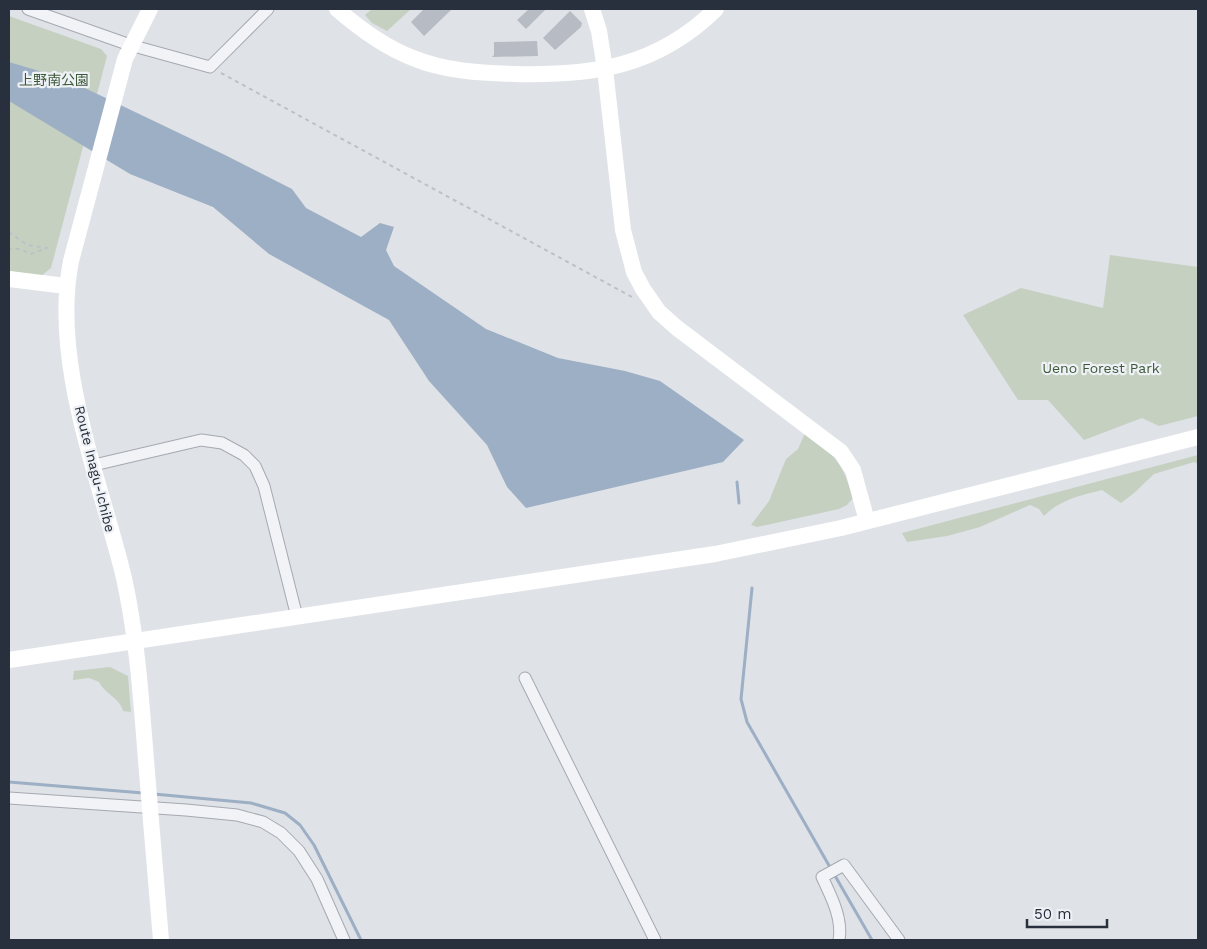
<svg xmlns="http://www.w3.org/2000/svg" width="1207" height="949" viewBox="0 0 1207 949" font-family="'Work Sans','Noto Sans JP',sans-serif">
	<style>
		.green { fill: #c5d0c1 }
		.water { fill: #9dafc4 }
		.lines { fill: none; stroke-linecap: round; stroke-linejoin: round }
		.stream { stroke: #9dafc4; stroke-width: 3 }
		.building { fill: #b7bbc3 }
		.street-casing { stroke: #a5a9b1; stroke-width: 13 }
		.path { stroke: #bec0c6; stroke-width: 2; stroke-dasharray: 4 4; stroke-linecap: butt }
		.street { stroke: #f2f3f6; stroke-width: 11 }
		.secondary { stroke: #fff; stroke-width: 16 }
		.secondary-bridge { stroke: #fff; stroke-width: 16 }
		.labels { text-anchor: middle; stroke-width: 4.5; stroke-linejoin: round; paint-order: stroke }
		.park-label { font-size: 14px; fill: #3d5838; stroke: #eef1f5 }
		.street-label { font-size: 14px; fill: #29303d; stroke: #eef1f5 }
	</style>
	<rect width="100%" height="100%" fill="#dfe2e7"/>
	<g class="green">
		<path d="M372 9H411L387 31 372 23 365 15Z"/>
		<path d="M9 16 101 49 107 56 51 268 41 276 9 271Z"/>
		<path d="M1110 255 1198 267V416L1159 426 1142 418 1084 440 1048 400H1018L963 315 1021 288 1103 308Z"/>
		<path d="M806 431C833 454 843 462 853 498L847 505 839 509 757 527 751 525 769 501 786 459 798 449Z"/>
		<path d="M1198 455V464L1194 462 1154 474 1134 493 1121 503 1102 490C1082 495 1059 500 1044 516L1039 509 1030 505 980 527 947 536 907 542 902 533Z"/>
		<path d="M110 667 128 676 131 712 123 711C120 698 105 694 99 682L89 678 73 680 74 671Z"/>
	</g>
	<path class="water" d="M9 62 66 79 225 155 292 189 306 208 361 237 380 223 394 227 386 250 394 266 486 329 558 358 625 371 660 381 744 440 723 462 526 508 507 487 487 445 429 381 389 320 269 254 213 207 130 174 9 101Z"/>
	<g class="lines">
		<g class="stream">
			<path d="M737 482 739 503"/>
			<path d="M752 588 741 699 747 722 831 869"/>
			<path d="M9 782 143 793"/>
			<path d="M154 794 251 803 285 813 300 825 314 845 361 940"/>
			<path d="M834 874 872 940"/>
		</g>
	</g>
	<g class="building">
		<path d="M424 9H452L424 36 411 22Z"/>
		<path d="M529 9H546L526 29 517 20Z"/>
		<path d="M570 11 582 23 581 27 555 50 543 38Z"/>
		<path d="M537 41 538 56 492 57 494 55V42Z"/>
	</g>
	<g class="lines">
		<g class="street-casing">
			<g id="street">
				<path d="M28 9 130 45 210 67 268 9"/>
				<path d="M94 465 201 440 222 443 244 455 255 466 264 486 297 617"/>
				<path d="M525 678 655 940"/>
				<path d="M9 798 186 810 237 815 263 822 281 833 299 851 317 879 344 940"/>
				<path d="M839 940C843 919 831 896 822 877L844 865 899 940"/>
			</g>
		</g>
		<g class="path">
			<path d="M221 73 632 297"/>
			<path d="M9 232 27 245 47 248 31 254 20 249H9"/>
		</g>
		<use href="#street" class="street"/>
		<g class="secondary">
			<path d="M337 9C360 29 384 47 413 58 444 71 480 73 514 74 593 76 657 67 716 9"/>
			<path d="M592 9 599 31 605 69 623 230 634 272 643 289 659 312 677 328 841 452 853 470 867 521"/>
			<path d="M9 279 66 286"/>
			<path d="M9 660 715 554 841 528 1198 437"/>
			<path d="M148 784C142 715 139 646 124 578 100 479 51 362 71 261L125 59 150 9"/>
			<path d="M151 821 161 940"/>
		</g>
		<path class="secondary-bridge" d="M148 784 151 821"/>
	</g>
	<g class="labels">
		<g class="park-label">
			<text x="54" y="85">上野南公園</text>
			<text x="1101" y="373">Ueno Forest Park</text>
		</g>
		<g class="street-label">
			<text transform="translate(95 469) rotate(76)" y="5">Route Inagu-Ichibe</text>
		</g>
	</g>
	<rect width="1207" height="949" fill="none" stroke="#29303d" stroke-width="20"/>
	<path d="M1027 919v8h80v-8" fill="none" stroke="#29303d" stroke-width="2.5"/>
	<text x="1034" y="919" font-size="15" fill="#29303d" stroke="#eef1f5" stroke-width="4" paint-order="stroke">50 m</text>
</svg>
